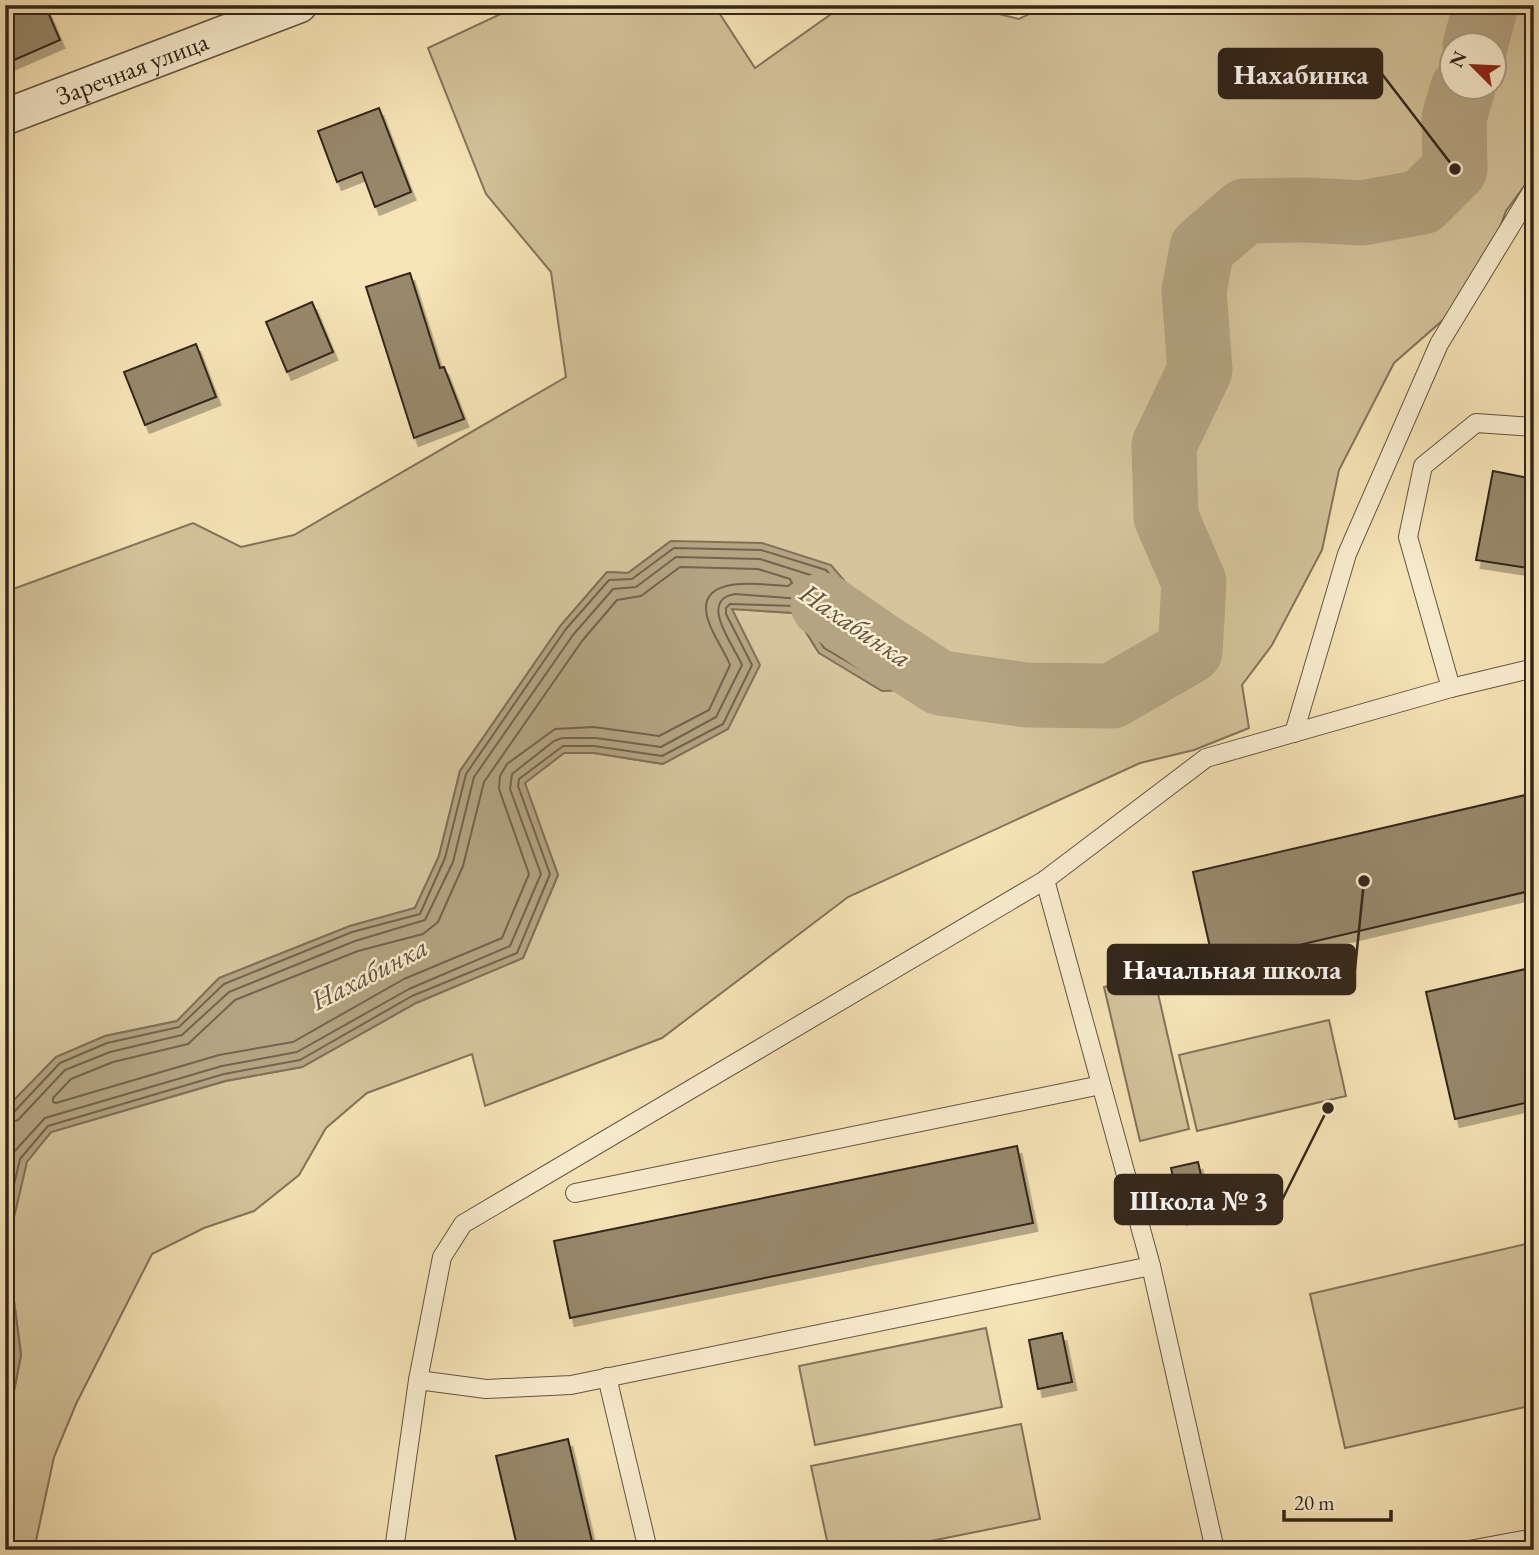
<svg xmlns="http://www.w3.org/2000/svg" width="1539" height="1555" viewBox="0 0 1539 1555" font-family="'EB Garamond',serif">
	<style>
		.green { fill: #d5c49c; stroke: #83745b; stroke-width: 2; fill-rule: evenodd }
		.water { fill: #b4a482; stroke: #807158; stroke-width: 2 }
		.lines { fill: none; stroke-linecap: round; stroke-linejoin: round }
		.shore { stroke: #72644e; stroke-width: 2 }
		.river { stroke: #b4a482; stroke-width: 65 }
		.building { fill: #98896c; stroke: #31251a; stroke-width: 2; filter: url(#shadow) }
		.service-casing { stroke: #625541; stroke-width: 20 }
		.minor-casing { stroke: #625541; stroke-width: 38 }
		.service { stroke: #faeed0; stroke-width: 18 }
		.minor { stroke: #faeed0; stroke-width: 35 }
		.labels { text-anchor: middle; stroke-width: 5; stroke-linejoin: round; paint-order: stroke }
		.street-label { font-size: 26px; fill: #31251a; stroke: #faeed0 }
		.water-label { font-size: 28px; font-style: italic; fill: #5f513e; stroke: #faeed0 }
		.leader { fill: none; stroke: #31251a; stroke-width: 2.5 }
		.callout-dot { fill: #31251a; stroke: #faeed0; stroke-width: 2.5 }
		.callout { fill: #31251a; stroke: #31251a; stroke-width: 2.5 }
		.callout-label { font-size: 28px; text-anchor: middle; font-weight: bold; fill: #fff }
	</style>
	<defs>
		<filter id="shadow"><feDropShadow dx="4.5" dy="8" stdDeviation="0" flood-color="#0004"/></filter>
	</defs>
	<rect width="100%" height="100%" fill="#f7e5b7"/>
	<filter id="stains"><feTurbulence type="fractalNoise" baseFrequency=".00286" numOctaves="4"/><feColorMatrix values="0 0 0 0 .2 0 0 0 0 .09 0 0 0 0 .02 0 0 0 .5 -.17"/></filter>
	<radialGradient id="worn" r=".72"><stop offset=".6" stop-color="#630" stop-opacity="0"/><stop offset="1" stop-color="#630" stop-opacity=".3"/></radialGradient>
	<g class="green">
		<path d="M520 5H714L755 68 844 5H962L1019 19 1048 5H1534V173L1506 211 1488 260 1459 306 1394 363 1339 470 1322 550 1272 645 1242 685 1249 728 1194 750 1140 763 848 897 662 1038 485 1106 472 1054 367 1093 326 1128 299 1175 254 1211 204 1228 152 1254 76 1404 54 1457 34 1550H8L5 1546V1437L21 1355 7 1247 26 1162 51 1132 226 1081 302 1067 416 1003 523 958 558 875 524 783 564 753H594L663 764 732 609 794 613 819 653 909 690 888 632 671 541 628 573 607 572 561 625 460 771 439 856 415 908 350 926 219 978 177 1021 105 1036 56 1057 12 1102 5 1113V592L193 523 241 547 294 535 566 377 551 272 486 194 428 48ZM1452 46H1494V88H1452Z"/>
		<path d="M1154 976 1189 1129 1140 1141 1104 987Z"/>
		<path d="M1329 1020 1346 1096 1197 1131 1179 1055Z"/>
		<path d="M1530 1243 1534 1260V1405L1345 1448 1310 1294Z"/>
		<path d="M986 1328 1002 1407 815 1445 799 1366Z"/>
		<path d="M1021 1424 1040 1519 886 1550H829L811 1466Z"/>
	</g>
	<path class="water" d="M671 541 762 543 831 565 888 632 909 690 882 691 819 653 794 613 732 609 760 665 728 729 663 764 594 753H564L525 783 558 875 523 958 416 1003 302 1067 225 1081 51 1132 27 1162 7 1247 21 1355 5 1437V1113L12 1102 56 1057 105 1036 177 1021 219 978 350 926 415 908 439 856 460 771 561 625 607 572 628 573Z"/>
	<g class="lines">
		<g class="shore">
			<path d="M680 567 758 569 790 579 792 583 788 586C764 585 693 572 708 620 713 636 724 650 730 665L709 710 659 736 594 727 555 729 507 764 500 776 499 789 529 874 502 938 404 979 293 1042 219 1055 56 1103 53 1102V1098L71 1079 113 1062 188 1044 235 1000 358 951 423 934 438 922 463 866 484 782 582 641 617 600 641 596Z"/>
			<path d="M814 587 858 638 857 643C832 639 826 608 810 592V588Z"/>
			<path d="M5 1115 13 1113 60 1063 107 1043 179 1027 224 984 352 932 420 914 445 858 466 774 566 629 609 580 632 579 674 548 761 550 826 570 881 636 898 679 895 683H884L824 648 797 606 730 604 726 608V614L752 665 723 724 662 756 594 746H563L519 779 518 786 550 874 517 953 412 996 300 1060 224 1074 48 1126 20 1159 5 1223"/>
			<path d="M5 1124 18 1120 65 1070 110 1052 182 1035 229 992 355 941 425 920 453 862 474 777 573 635 613 589 636 587 676 557 760 559 823 579 874 640 883 666 881 670 830 641 807 604 801 599 735 594C697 600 735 647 742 665L716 717 661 747 596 738H562L554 741 512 774 510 789 541 874 510 946 409 989 297 1052 222 1066 45 1118 13 1153 5 1184"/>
			<path d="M5 1288 14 1355 5 1400"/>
		</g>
		<g class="river">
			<path d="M1475 46 1486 5"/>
			<path d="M823 605 878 643 940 683 1027 695 1112 696 1190 651 1194 582 1166 517 1164 445 1200 370 1194 291 1202 248 1245 211 1308 210 1362 213 1422 202 1455 169 1454 118 1463 88"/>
		</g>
	</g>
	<g class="building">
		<path d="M5 5H45L60 40 5 64Z"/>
		<path d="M379 108 411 192 375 207 362 172 337 182 318 131Z"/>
		<path d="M410 273 440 368 444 367 464 419 414 438 366 287Z"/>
		<path d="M312 302 333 352 287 372 266 322Z"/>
		<path d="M196 344 216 397 145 425 124 372Z"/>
		<path d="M1493 471 1534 479V569L1476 560Z"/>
		<path d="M1534 793V890L1214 965 1193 872Z"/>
		<path d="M1534 967V1101L1455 1119 1426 992Z"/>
		<path d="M1017 1146 1033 1223 570 1318 554 1241Z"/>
		<path d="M1198 1162 1209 1210 1182 1217 1171 1168Z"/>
		<path d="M1062 1333 1072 1382 1038 1389 1029 1340Z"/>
		<path d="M568 1439 594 1550H518L496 1456Z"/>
	</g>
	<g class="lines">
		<g class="service-casing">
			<g id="service">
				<path d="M1451 688 1534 668"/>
				<path d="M1294 733 1347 554 1439 344 1534 188"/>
				<path d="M1045 880 1151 1266 1215 1550"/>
				<path d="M575 1193 1101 1085"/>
				<path d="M607 1377 648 1550"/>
				<path d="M418 1380 442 1257 463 1224 1045 880 1206 758 1451 688 1408 537 1423 466 1476 423 1534 427"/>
				<path d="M394 1550 418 1380 486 1389 571 1385 1151 1266"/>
				<path d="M1469 1550 1523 1540 1525 1550"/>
			</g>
		</g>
		<g class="minor-casing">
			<g id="minor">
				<path id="s1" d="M5 117 299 5"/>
			</g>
		</g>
		<use href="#service" class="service"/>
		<use href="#minor" class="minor"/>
	</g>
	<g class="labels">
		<g class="street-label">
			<text dy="9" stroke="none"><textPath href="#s1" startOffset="136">Заречная улица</textPath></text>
		</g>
		<g class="water-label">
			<text transform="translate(856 625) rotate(34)" y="10">Нахабинка</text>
			<text transform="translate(369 973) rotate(-27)" y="10">Нахабинка</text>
		</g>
	</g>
	<path class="leader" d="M1455 169L1382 74M1364 881L1355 969M1328 1108L1282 1200"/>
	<g class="callout-dot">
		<circle cx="1455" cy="169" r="7"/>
		<circle cx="1364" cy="881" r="7"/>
		<circle cx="1328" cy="1108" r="7"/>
	</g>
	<g class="callout">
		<rect x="1219" y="49" width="163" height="49" rx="7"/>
		<rect x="1108" y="945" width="247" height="49" rx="7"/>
		<rect x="1115" y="1175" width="167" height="49" rx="7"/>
	</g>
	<g class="callout-label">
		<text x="1301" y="84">Нахабинка</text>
		<text x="1232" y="979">Начальная школа</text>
		<text x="1199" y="1210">Школа № 3</text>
	</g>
	<rect width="1539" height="1555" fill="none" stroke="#f7e5b7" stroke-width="28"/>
	<rect x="7" y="7" width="1525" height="1541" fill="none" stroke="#31251a" stroke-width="3.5"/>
	<rect x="14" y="14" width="1511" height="1527" fill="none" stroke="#31251a" stroke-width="2"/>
	<g transform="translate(1473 66) rotate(294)"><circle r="33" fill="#faeed0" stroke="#aa9e87" stroke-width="2"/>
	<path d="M0-5L12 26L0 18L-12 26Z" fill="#8f2418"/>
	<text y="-10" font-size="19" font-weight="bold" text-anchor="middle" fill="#31251a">N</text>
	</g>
	<path d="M1284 1510v10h107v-10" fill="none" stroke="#31251a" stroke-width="3.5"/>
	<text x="1294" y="1510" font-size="21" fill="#31251a" stroke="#faeed0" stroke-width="5" paint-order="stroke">20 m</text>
	<rect width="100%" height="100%" filter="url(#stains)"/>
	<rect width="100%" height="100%" fill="url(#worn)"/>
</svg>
